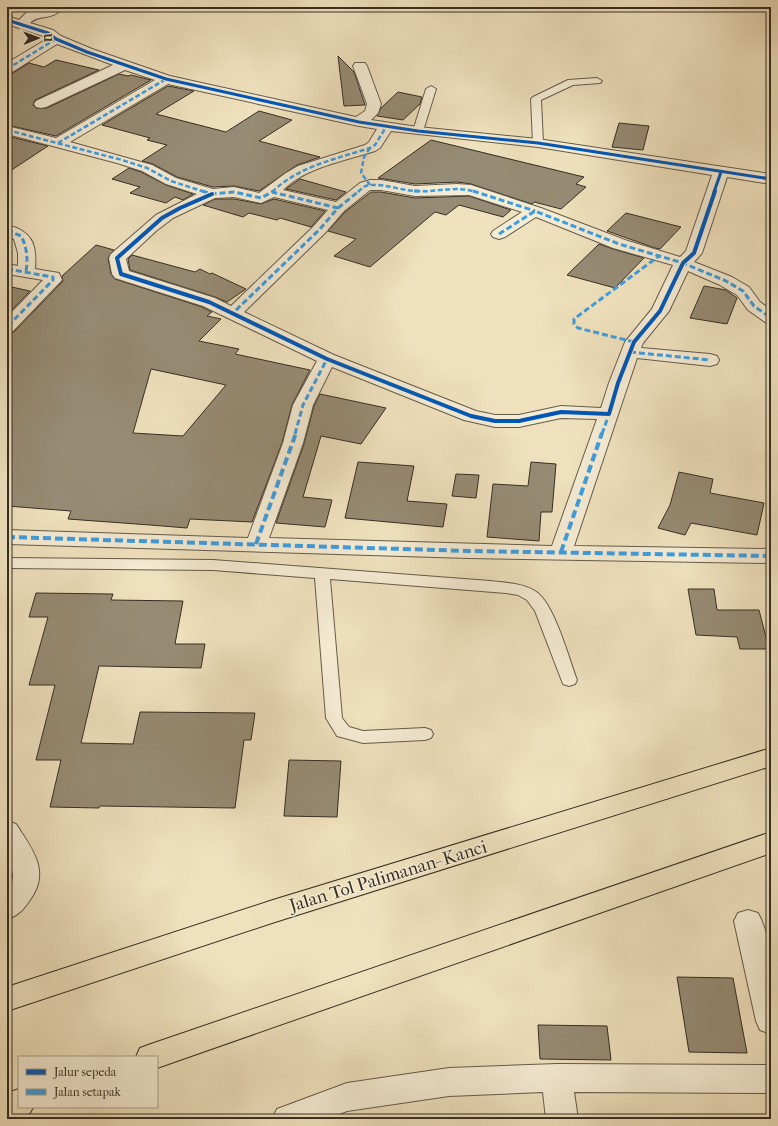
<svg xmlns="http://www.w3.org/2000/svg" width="778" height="1126" viewBox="0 0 778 1126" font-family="'IM FELL French Canon',serif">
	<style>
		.building { fill: #968b74; stroke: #362e24; fill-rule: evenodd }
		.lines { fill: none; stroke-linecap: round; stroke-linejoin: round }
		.lane-casing { stroke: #645b4a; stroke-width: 2 }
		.street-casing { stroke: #645b4a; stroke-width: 2 }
		.highway-casing { stroke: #362e24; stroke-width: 2 }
		.lane { fill: #f5ecd4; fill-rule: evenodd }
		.street { fill: #f5ecd4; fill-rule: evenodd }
		.highway { fill: #efe1bd; fill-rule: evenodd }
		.quiet-far2 { stroke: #3e9de0; stroke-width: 2.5; stroke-dasharray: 5 2.5; stroke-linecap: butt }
		.quiet-far1 { stroke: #3e9de0; stroke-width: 3; stroke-dasharray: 6 3; stroke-linecap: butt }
		.quiet { stroke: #3e9de0; stroke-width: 4; stroke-dasharray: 8 4; stroke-linecap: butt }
		.cycleway-far1-casing { stroke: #f5ecd4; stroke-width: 4.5 }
		.cycleway-casing { stroke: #f5ecd4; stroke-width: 6 }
		.cycleway-far1 { stroke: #0057b8; stroke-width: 3 }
		.cycleway { stroke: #0057b8; stroke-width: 4 }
		.labels { text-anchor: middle; stroke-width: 3; stroke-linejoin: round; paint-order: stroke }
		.near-street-label { font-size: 18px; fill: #362e24; stroke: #f5ecd4 }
	</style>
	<rect width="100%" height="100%" fill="#efe1bd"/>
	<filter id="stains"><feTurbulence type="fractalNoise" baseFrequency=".005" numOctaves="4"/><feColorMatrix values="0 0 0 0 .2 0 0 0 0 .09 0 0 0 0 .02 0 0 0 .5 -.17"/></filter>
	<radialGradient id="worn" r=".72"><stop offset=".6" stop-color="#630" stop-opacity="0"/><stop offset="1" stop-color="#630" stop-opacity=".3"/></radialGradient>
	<g class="building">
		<path d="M338 56 354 72 365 105 344 106Z"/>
		<path d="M56 60 99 70 35 100 33 105 36 108H47L119 74 128 76 131 75 151 80 56 136 7 125V74L13 73 29 63 44 67Z"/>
		<path d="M168 86 194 91 156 114 226 132 259 111 292 120 259 141 320 157 297 165 259 191 234 186 213 187 177 177 153 164 142 161 167 145 147 140 150 138 102 125Z"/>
		<path d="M398 92 422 97 420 104 403 120 377 116 381 108Z"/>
		<path d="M619 123 649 126 643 150 612 147Z"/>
		<path d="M7 136 48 146 7 173Z"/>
		<path d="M431 140 584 177 576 184 586 187 561 209 534 202 532 204 471 184 457 182 415 184 378 178Z"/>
		<path d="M129 168 141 172 166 185 193 194 183 200 175 197 166 203 130 193 140 187 112 179Z"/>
		<path d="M300 179 346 192 336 200 286 189Z"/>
		<path d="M371 192H381L415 198 469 196 511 210 503 217 459 205 446 215 435 212 370 267 334 256 356 239 328 231 345 212Z"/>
		<path d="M215 199H234L261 204 274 199 325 211 311 227 280 218 277 220 249 213 243 217 203 205Z"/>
		<path d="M626 213 681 227 660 249 655 248 607 231Z"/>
		<path d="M599 244 613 249 644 258 615 288 567 275Z"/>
		<path d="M96 245 114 250 108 258 111 274 115 279 202 307 212 312 207 316 221 319 199 341 239 349 235 354 310 370 292 405 282 443 252 522 190 519 187 528 150 525 68 519 71 511 7 506V333L14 332 63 281 62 276ZM151 369 226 385 183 436 133 433Z"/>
		<path d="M132 255 195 272 200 269 210 274 212 273 246 289 227 302 215 297 130 270 128 259Z"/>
		<path d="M7 286 30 291 7 315Z"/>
		<path d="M704 286 726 290 737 298 727 324 690 318Z"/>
		<path d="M320 394 386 408 361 444 321 436 303 497 332 500 325 527 276 523 304 444 314 406Z"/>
		<path d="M358 462 414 466 407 501 447 504 443 527 345 518Z"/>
		<path d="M531 462 556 464 552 512H541L539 541 487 537 493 484 528 486Z"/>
		<path d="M679 472 713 479 710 493 764 503 757 535 691 523 685 535 658 528 670 505Z"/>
		<path d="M456 474 479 475 476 498 452 496Z"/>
		<path d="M688 589H714L717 610H759L769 649H740L737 637 696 635Z"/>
		<path d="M36 593 113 594 111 600 183 601 175 644H205L201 668 99 666 81 743 133 744 140 712 255 713 251 740H244L235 808 100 806 99 808 50 807 61 760H36L55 685H29L48 617H29Z"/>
		<path d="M289 760 341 761 337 817 284 816Z"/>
		<path d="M677 977 733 978 747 1053 689 1052Z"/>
		<path d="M538 1025 607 1026 611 1060 540 1059Z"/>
	</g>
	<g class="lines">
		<g class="lane-casing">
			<g id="lane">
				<path d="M597 78 602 81 600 83 573 85 541 100 543 143 538 146 534 145 533 143 531 99 533 97 568 80Z"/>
				<path d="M431 86 436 89 423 131 422 133H414L413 131 426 89Z"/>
				<path d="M7 558 213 560 490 581C505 583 522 583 535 591 554 602 569 659 577 680L575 684 569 686 563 684 535 611 527 600 518 595 506 593 330 579 342 718 349 727 363 731 425 728 431 730 433 734 431 738 425 740 363 743 337 736 326 718 315 578 213 570 7 568Z"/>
			</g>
		</g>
		<g class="street-casing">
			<g id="street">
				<path d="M49 7H63C52 22 40 13 30 23L53 30 61 36 92 49 170 76 356 117 365 111 367 104 353 66 355 63H365L367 66 381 104 378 113 371 120 418 127 538 139 771 174V184L727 177 702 253 694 262 732 277 749 287 760 302 771 310V323L765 322 748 310 737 295 720 285 688 271 669 311 643 343 641 348 710 354 717 356 719 360 717 364 710 366 637 358 574 546 771 549V563L469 558 7 544V530L248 538 283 443 293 405 317 361 203 306 115 278 112 274 109 258 111 254 156 215 197 194 166 184 142 171 117 163 7 134V126L56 138 155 80 125 70 46 107 41 108 36 107 34 104 36 101 113 65 57 44 12 72 7 73V63L47 39 43 36 7 24V16L19 20 27 12 44 10ZM168 84 359 126 377 129 369 142 365 145 298 166 286 173 259 193 234 187 213 189 176 178 152 165 70 142ZM391 131 538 147 712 175 686 251 680 257 625 240 541 208 471 185 457 184 415 186 381 180H370L360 183 336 202 283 190C306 167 345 161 375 151L380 148ZM370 190H381L415 196 469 195 522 212 493 231 491 234 493 237 499 239 505 237 536 217 613 248 673 265 652 309 625 342 609 383 601 408 561 406 519 415H495L476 411 334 355 244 312 325 233 344 211ZM234 197 261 203 274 197 328 210 313 227 231 306 215 298 129 271 126 259 156 231 173 218 215 198ZM332 367 464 420 495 427H519L561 418 597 419 552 546 269 538 303 443 313 405Z"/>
				<path d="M7 225C32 231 37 244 35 269L59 273 62 280 13 331 7 332V317L43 280 7 274V264L18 266V253L14 239 7 236Z"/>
				<path d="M7 821 16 824C32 849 51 871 30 900 24 909 18 916 7 919V889L12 883 13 876 11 863 7 854Z"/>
				<path d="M748 910 758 913C777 949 771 994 771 1034L760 1030 756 1021 734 921 738 913Z"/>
				<path d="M557 1064 771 1065V1093L574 1092 578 1119H546L543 1092 449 1096 347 1111 326 1119H272L277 1109 347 1083 449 1068Z"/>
			</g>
		</g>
		<g class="highway-casing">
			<g id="highway">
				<path d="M771 748V766L275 922 7 1011V987L273 900Z"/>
				<path d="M771 832V853L157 1068V1057H136L140 1048 151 1044Z"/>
				<path d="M19 1089V1107H33L30 1113 13 1119H7V1093Z"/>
			</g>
		</g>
		<use href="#lane" class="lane"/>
		<use href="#street" class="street"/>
		<use href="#highway" class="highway"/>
		<g class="quiet-far2">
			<path d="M7 69 56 39"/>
			<path d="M7 130 122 160 147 168 171 181 205 192"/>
			<path d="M58 143 166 79"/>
			<path d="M370 148 364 157 361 173 370 185"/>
			<path d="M272 192C299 166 336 159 370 148L375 145 386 127"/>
			<path d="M358 192C362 188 365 185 371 185 386 184 400 190 414 191 435 193 456 185 476 192"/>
		</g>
		<g class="quiet-far1">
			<path d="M202 191 212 194 234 192 261 198 272 192 338 208 319 230 233 313"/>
			<path d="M414 191H419"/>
			<path d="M473 191 535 211"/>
			<path d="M272 192 273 191"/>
			<path d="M338 208 359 191"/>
			<path d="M7 230 21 236C27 247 28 259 26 271"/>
			<path d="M499 234 535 211 619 244 683 263 726 281 743 291 754 306 771 318"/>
			<path d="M7 269 53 277V280L7 327"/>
			<path d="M634 342 578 328 574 324V319L659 256"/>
			<path d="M630 352 710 360"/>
			<path d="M295 434 303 405 327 359"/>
			<path d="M602 434 609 414"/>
		</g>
		<g class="quiet">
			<path d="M7 537 469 551 771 556"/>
			<path d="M256 544 296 433"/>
			<path d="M561 552 602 433"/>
		</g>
		<g class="cycleway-far1-casing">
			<g id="cycleway-far1">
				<path d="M7 20 48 33 56 39 87 52 166 79 359 122 418 131 538 143 771 179"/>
				<path d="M714 192 721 172"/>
			</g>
		</g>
		<g class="cycleway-casing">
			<path id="cycleway" d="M212 194 180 208 162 218 117 258 121 274 209 302 327 359 471 416 495 421H519L561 412 609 414 618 383 634 342 660 311 683 263 694 253 715 191"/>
		</g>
		<use href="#cycleway-far1" class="cycleway-far1"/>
		<use href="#cycleway" class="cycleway"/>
	</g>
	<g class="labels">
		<g class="near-street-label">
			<text transform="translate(388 876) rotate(-17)" y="6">Jalan Tol Palimanan–Kanci</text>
		</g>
	</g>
	<rect width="778" height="1126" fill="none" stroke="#efe1bd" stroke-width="24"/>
	<rect x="8" y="8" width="762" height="1110" fill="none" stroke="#362e24" stroke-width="2"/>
	<rect x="12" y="12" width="754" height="1102" fill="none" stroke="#362e24"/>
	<rect x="18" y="1056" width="140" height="52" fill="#f5ecd4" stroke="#a9a08e"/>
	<rect x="26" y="1069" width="20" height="6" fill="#0057b8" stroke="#a9a08e"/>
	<text x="54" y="1076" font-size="12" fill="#362e24">Jalur sepeda</text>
	<rect x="26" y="1089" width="20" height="6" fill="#3e9de0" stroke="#a9a08e"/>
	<text x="54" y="1096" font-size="12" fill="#362e24">Jalan setapak</text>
	<g transform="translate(38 38) rotate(89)" stroke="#f5ecd4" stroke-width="3" paint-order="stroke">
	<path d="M0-3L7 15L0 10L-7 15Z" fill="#362e24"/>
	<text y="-6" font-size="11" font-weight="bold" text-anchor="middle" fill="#362e24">U</text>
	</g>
	<rect width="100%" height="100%" filter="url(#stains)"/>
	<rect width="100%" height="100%" fill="url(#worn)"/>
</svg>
